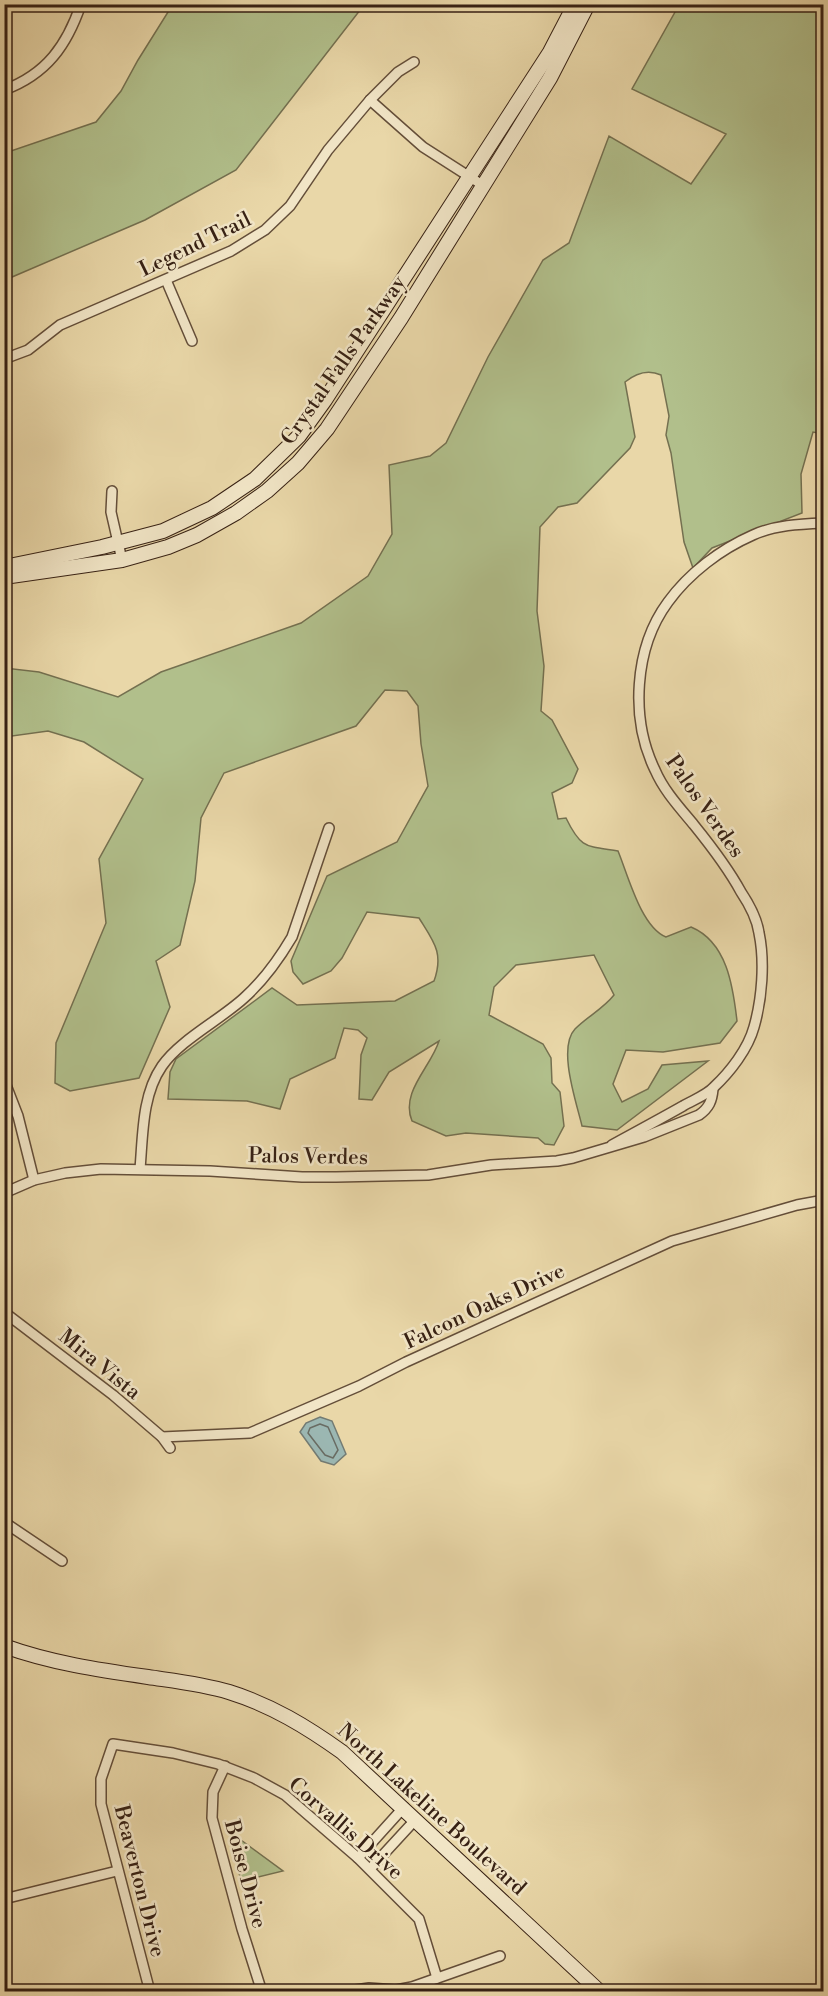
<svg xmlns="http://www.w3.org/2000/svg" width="828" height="1996" viewBox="0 0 828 1996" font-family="'Libre Bodoni',serif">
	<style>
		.green { fill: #b1bf8b; stroke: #747050; stroke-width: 1.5 }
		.water { fill: #9bb7b2; stroke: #737b73; stroke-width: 1.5 }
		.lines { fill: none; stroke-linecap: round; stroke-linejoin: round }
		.shore { stroke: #696c63; stroke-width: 1.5 }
		.street-casing { stroke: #644e39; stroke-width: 12 }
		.secondary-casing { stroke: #372114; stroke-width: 16 }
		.street { stroke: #f1e5c6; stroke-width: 9 }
		.secondary { stroke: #f1e5c6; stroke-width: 14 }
		.labels { text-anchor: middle; stroke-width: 5; stroke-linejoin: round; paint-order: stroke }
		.street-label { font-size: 21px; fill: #372114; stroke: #f1e5c6 }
	</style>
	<rect width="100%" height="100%" fill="#e9d7a8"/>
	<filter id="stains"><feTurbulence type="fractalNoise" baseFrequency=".00333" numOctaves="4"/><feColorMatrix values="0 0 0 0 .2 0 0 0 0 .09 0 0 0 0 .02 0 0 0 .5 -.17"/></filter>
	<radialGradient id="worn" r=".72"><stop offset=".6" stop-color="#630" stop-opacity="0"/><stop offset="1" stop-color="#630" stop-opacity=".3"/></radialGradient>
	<g class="green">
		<path d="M173 4 364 5 236 170 145 220 5 280V153L96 122 121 91 138 60Z"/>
		<path d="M679 5H823L824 180 818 204 821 290 824 293V434L813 432 801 474 802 513 712 548 693 568 684 542 671 453 666 435 669 416 661 375C648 369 636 373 625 382L635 437 630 448 577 503 558 507 540 527 537 611 544 666 541 711 552 720 578 769 572 783 552 793 558 819 566 818C581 849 586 846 618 851 628 875 641 927 666 937L691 927C727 942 733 986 737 1021L720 1043 663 1052 626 1050 613 1084 622 1102 648 1089 662 1065 708 1061 617 1130 582 1126C577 1104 557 1048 575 1029 588 1016 603 1009 614 995L594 955 516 965 494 987 489 1015 543 1044 551 1058 552 1083 560 1092 564 1126 554 1145 545 1144 538 1138 466 1133 446 1136 412 1121C400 1092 431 1067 439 1041L389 1072 372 1100 359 1099 361 1055 367 1038 358 1030 344 1028 335 1058 290 1079 280 1109 247 1101 168 1099 170 1072 176 1059 272 988 297 1005 395 1001 434 981C444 953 434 942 419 918L367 912 342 958 331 971 303 984 293 972 291 961 327 876 397 842 428 786 421 744 418 706 407 691 385 690 356 726 224 773 201 818 195 881 180 945 156 961 170 1007 139 1078 70 1091 55 1083 56 1043 106 923 99 859 143 779 84 742 48 731 5 737V668L39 672 118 697 161 672 301 623 368 576 392 534 389 465 430 456 446 443 488 357 543 260 569 243 609 136 691 184 726 134 632 89Z"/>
		<path d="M241 1840 283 1871 241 1881 232 1842Z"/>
	</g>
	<path class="water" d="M320 1417 332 1421 346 1454 334 1465 321 1461 300 1432 306 1423Z"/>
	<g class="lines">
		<path class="shore" d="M320 1424 328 1427 338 1450 333 1458 325 1455 308 1433 310 1428Z"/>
		<g class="street-casing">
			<g id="street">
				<path d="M4 90C47 74 67 45 81 4"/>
				<path d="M370 100 423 147 484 186"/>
				<path d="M166 280 192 341"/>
				<path d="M4 359 28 350 60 325 231 251 265 230 290 206 328 150 370 100 398 72 414 62"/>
				<path d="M112 491 111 512 122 560"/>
				<path d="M4 1080 18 1116 34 1180"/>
				<path d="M612 1145C636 1132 660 1119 683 1106 693 1100 707 1095 714 1087 730 1072 748 1049 754 1027 762 999 765 962 759 933 757 919 749 904 741 892 728 868 711 846 694 825 680 808 664 791 655 770 630 719 634 648 668 602 689 573 721 549 753 535 775 525 800 524 824 523"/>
				<path d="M140 1169C143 1134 142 1095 162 1066 180 1040 220 1020 244 998 263 981 279 959 292 937L329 828"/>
				<path d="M4 1193 34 1180 65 1173 101 1169 210 1171 302 1177H336L428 1175 491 1165 557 1161 573 1158 644 1137 699 1115C709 1108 712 1101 713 1089"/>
				<path d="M4 1312 113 1395 162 1437 170 1448"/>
				<path d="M162 1437 250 1433 359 1386 406 1362 672 1241 797 1205 824 1200"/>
				<path d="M4 1522 62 1561"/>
				<path d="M225 1766 213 1792 212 1818 242 1929 262 1992"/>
				<path d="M358 1858 404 1807"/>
				<path d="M370 1869 416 1819"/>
				<path d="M4 1899 117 1871"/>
				<path d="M150 1992 101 1804V1779L113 1744 173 1753 218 1764 254 1778 285 1795 358 1858 419 1919 437 1978"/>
				<path d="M342 1992 369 1988 396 1990 412 1987 500 1956"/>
			</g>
		</g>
		<g class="secondary-casing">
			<g id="secondary">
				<path d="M4 567 102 547 163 531 212 508 255 479 299 436 325 400 550 52 575 4"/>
				<path d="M4 577 122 560 168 547 197 535 236 513 267 491 298 463 327 429 401 318 550 78 588 4"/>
				<path d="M4 1646C51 1663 99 1670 148 1677 175 1681 203 1684 229 1692 271 1705 307 1727 342 1752L600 1992"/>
			</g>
		</g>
		<use href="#street" class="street"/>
		<use href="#secondary" class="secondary"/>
	</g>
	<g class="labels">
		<g class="street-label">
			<text transform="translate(195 244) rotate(-26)" y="7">Legend Trail</text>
			<text transform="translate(343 360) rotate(-55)" y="7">Crystal Falls Parkway</text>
			<text transform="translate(705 806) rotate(55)" y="7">Palos Verdes</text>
			<text transform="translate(308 1156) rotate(1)" y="7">Palos Verdes</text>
			<text transform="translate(484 1306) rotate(-25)" y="7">Falcon Oaks Drive</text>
			<text transform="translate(100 1364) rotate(39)" y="7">Mira Vista</text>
			<text transform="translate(432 1809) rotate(42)" y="7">North Lakeline Boulevard</text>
			<text transform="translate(346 1828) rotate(41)" y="7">Corvallis Drive</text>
			<text transform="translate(246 1874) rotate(75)" y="7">Boise Drive</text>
			<text transform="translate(140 1881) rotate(76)" y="7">Beaverton Drive</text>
		</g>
	</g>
	<rect width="828" height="1996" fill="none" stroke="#e9d7a8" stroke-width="24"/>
	<rect x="6" y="6" width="816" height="1984" fill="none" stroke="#372114" stroke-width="3"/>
	<rect x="12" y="12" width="804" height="1972" fill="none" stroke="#372114" stroke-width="1.5"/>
	<rect width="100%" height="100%" filter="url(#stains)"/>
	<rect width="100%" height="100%" fill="url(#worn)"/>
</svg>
